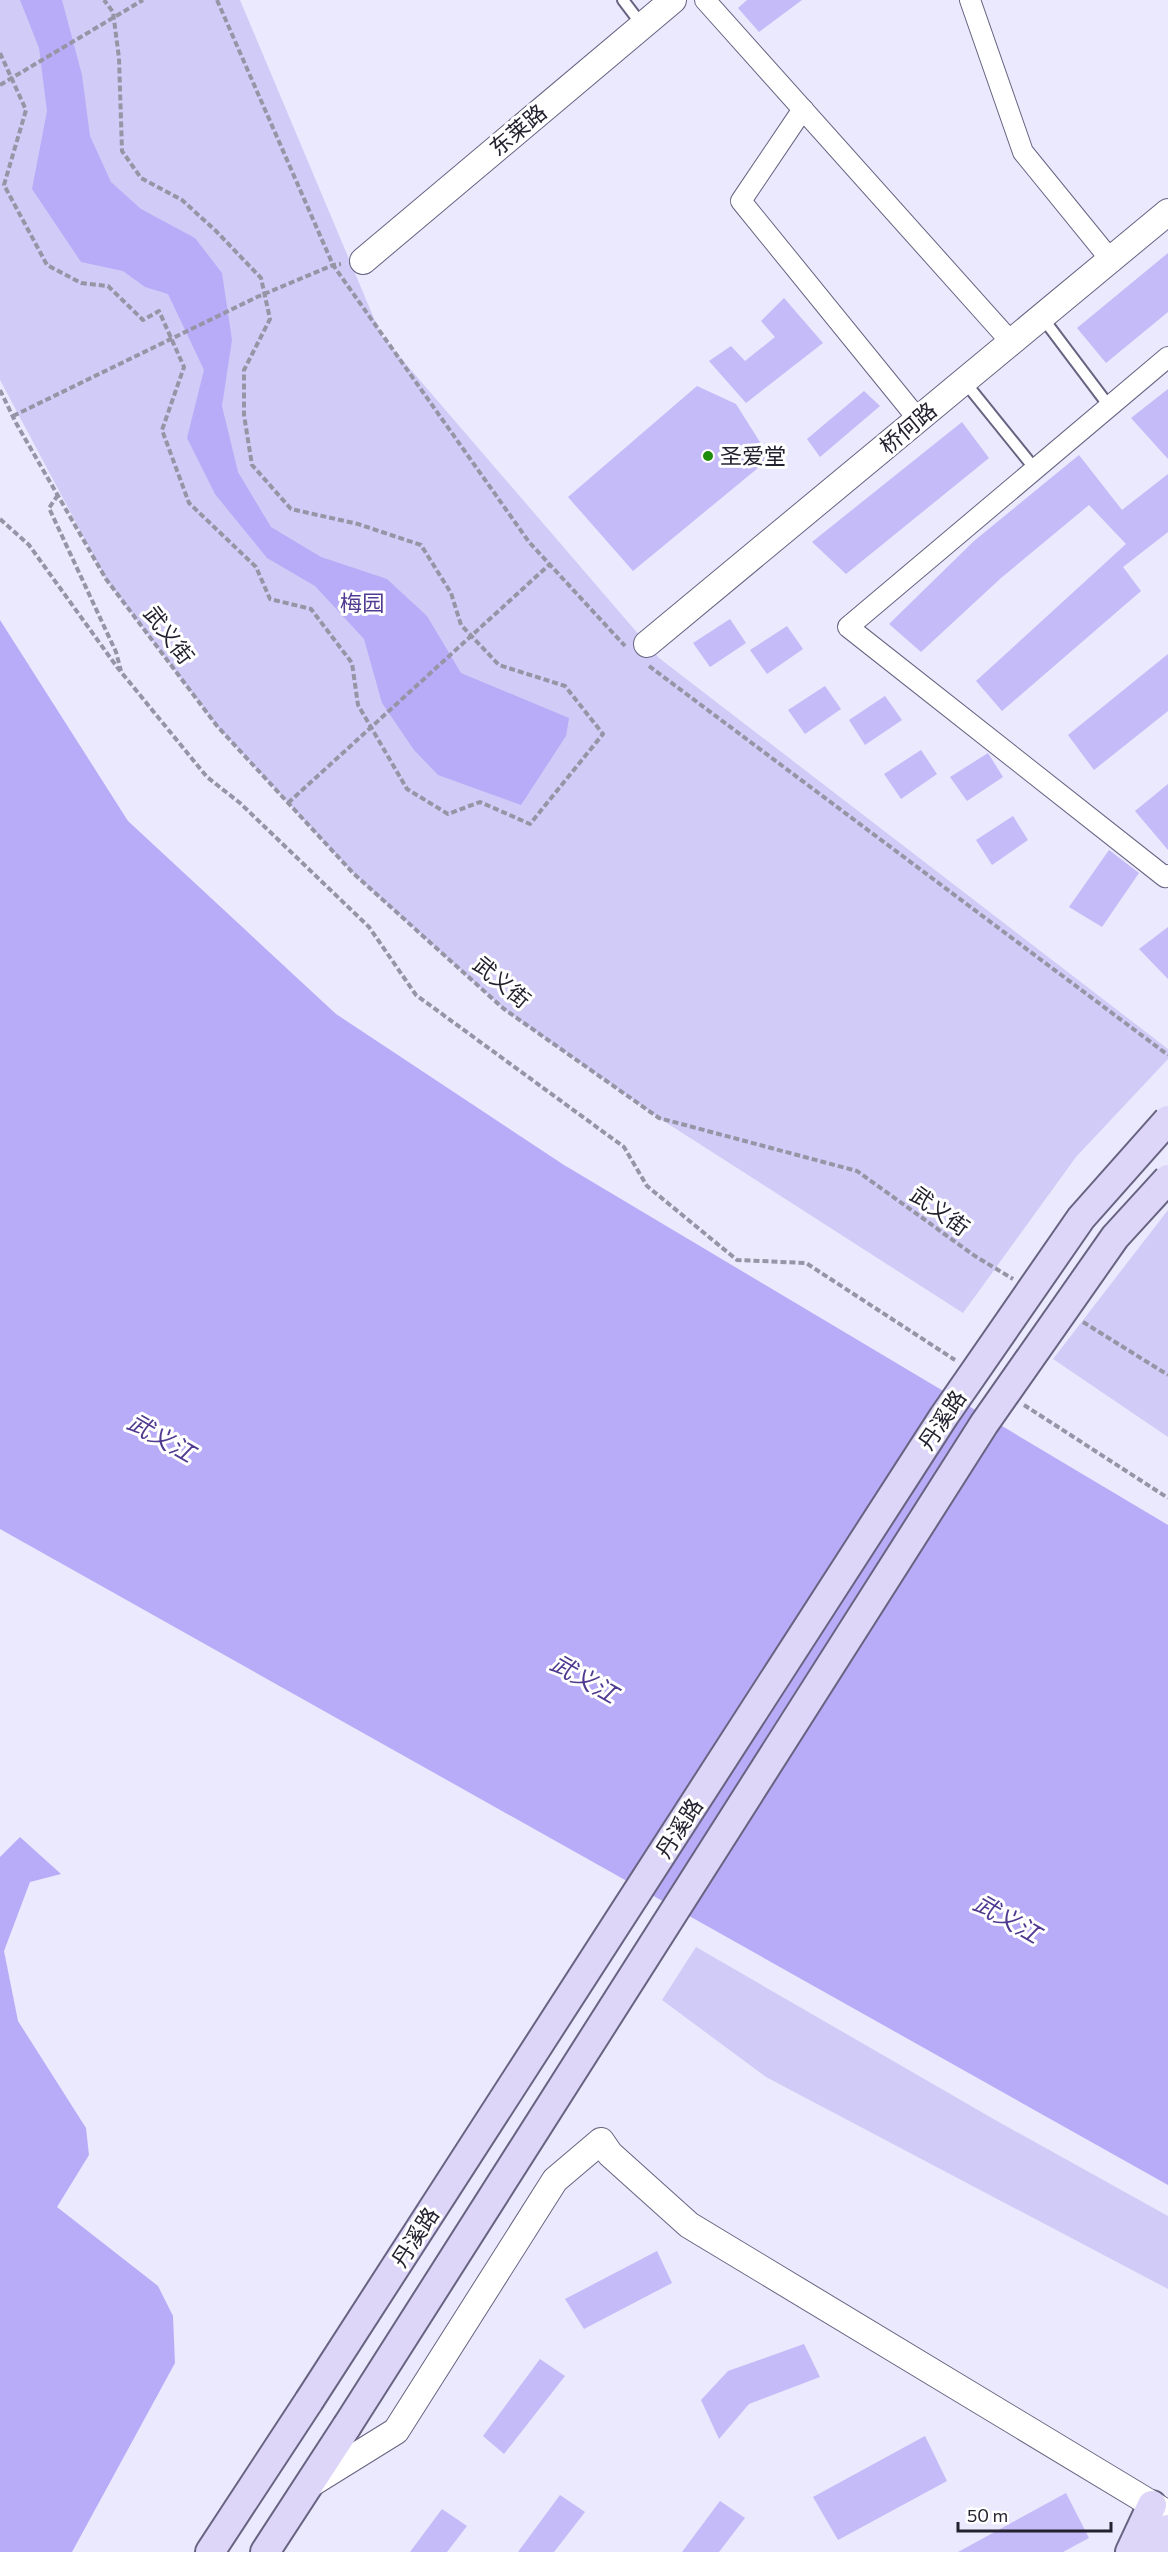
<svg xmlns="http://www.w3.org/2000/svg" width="1168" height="2552" viewBox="0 0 1168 2552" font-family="Commissioner,'Noto Sans SC',sans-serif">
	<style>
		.green { fill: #d1cbf7 }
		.water { fill: #b8acf8 }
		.building { fill: #c4bbf8 }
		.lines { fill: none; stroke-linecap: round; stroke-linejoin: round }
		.service-casing { stroke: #676381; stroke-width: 14 }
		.minor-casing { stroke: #676381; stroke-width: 22 }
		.tertiary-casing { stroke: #676381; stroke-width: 28 }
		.secondary-casing { stroke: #676381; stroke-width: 32 }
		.path { stroke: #9694a5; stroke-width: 4; stroke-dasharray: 6 3; stroke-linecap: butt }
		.service { stroke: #fff; stroke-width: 10 }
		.minor { stroke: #fff; stroke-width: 20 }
		.tertiary { stroke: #fff; stroke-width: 26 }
		.secondary { stroke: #ddd6f8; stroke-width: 28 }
		.secondary-bridge-casing { stroke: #676381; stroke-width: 32; stroke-linecap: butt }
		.secondary-bridge { stroke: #ddd6f8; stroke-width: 28 }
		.poi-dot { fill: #1f8c0b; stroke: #fff; stroke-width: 2 }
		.labels { text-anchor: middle; stroke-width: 6; stroke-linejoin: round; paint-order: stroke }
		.street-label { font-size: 22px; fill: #24222f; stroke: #fff }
		.poi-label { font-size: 22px; fill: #24222f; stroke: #fff; text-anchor: start }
		.park-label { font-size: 22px; fill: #513a91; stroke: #fff }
		.water-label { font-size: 24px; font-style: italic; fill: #503990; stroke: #fff }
	</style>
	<rect width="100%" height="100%" fill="#ebe9fe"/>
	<g class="green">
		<path d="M0 0H240L381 335 659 658 1168 1049V1059L1076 1157 963 1313 659 1118 504 1009 353 873 217 726 106 579 0 380Z"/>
		<path d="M1168 1210V1437L1053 1359Z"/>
		<path d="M696 1947 997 2121 1168 2216V2289L766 2077 662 2000Z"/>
	</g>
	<g class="water">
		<path d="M20 0H62L82 75 90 136 111 182 141 209 195 238 222 273 232 340 222 406 238 472 271 527 321 557 387 579 427 616 461 673 569 718 566 736 521 805 438 775 414 750 382 703 364 639 315 586 267 558 215 494 187 438 204 370 168 294 145 287 123 271 81 262 32 189 47 111 39 48Z"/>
		<path d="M0 620 128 821 336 1014 564 1165 1168 1525V2185L0 1529Z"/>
		<path d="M20 1837 61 1874 30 1882 4 1951 18 2021 86 2128 89 2155 57 2207 158 2286 173 2316 175 2363 72 2552H0V1857Z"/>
	</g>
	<g class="building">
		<path d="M747 0H802L759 32 738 8Z"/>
		<path d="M1168 253V312L1106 363 1077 328Z"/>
		<path d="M784 298 823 343 746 403 709 361 731 346 745 361 775 337 761 321Z"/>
		<path d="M697 386 736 404 770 458 633 571 568 497Z"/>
		<path d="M1168 389V459L1131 418Z"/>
		<path d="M864 391 880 406 820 457 807 439Z"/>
		<path d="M962 422 989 458 846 574 812 542Z"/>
		<path d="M1079 455 1122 510 1168 474V532L1123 567 1141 591 1002 711 976 681 1126 544 1089 505 1001 578 921 652 889 624 974 541Z"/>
		<path d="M730 619 746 643 710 667 693 643Z"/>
		<path d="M787 626 803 649 767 674 750 650Z"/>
		<path d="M1168 654V711L1094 770 1068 735Z"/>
		<path d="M825 686 841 709 805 734 788 710Z"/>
		<path d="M885 696 902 720 865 745 849 720Z"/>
		<path d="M921 750 937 774 901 799 884 774Z"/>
		<path d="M988 753 1003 777 967 801 950 777Z"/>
		<path d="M1168 784V850L1135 811Z"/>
		<path d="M1013 816 1028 840 992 865 976 840Z"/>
		<path d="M1109 850 1139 873 1102 927 1069 907Z"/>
		<path d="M1168 927V979L1139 949Z"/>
		<path d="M657 2251 672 2283 584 2329 565 2299Z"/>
		<path d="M804 2344 820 2377 749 2404 719 2439 701 2400 728 2371Z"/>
		<path d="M540 2359 565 2376 504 2454 483 2436Z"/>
		<path d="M925 2436 947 2481 838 2540 813 2497Z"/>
		<path d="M1066 2493 1089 2538 1063 2552H958Z"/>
		<path d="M560 2495 585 2512 554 2552H518Z"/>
		<path d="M720 2501 745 2518 719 2552H682Z"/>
		<path d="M442 2509 467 2526 447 2552H410Z"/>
	</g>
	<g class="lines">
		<g class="service-casing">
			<g id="service">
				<path d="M623 0 642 25"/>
				<path d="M1042 317 1109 406"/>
				<path d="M964 381 1035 469"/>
			</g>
		</g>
		<g class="minor-casing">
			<g id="minor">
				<path d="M705 0 1011 342"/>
				<path d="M970 0 1023 152 1110 259"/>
				<path d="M803 109 741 201 918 419"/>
				<path d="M1168 357 848 627 1165 877 1168 875"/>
			</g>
		</g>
		<g class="tertiary-casing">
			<g id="tertiary">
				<path d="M363 261 673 0"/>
				<path d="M647 644 1168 212"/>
				<path d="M309 2485 396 2431 555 2180 601 2141 610 2154 689 2225 1168 2514"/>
			</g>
		</g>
		<g class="secondary-casing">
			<g id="secondary">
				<path d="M210 2552 309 2401"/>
				<path d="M265 2552 347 2426"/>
				<path d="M1130 2552 1152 2505"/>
				<path d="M1157 2552 1168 2529"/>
			</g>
		</g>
		<g class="path">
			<path d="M217 0 333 265 529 542 625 646"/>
			<path d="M0 53 26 110 4 185 47 265 81 283 108 286 143 320 159 311 184 367 162 430 189 503 256 567 270 599 311 609 352 663 358 705 407 789 448 814 480 802 530 824 603 734 565 686 499 665 461 625 451 593 421 545 358 524 291 509 252 465 244 415V370L270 319 261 278 216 231 182 200 141 178 122 151 119 58 113 12 104 0"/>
			<path d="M0 85 143 0"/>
			<path d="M0 390 16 423 106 579 217 726 353 873 504 1009 659 1118 857 1171 975 1256 1013 1279"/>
			<path d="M13 416 257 297 333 265 341 264"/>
			<path d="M58 495 49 508 116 652 121 671"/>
			<path d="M0 519 29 545 117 667 207 777 240 803 369 927 416 995 624 1147 647 1186 737 1260 806 1263 955 1360"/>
			<path d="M649 666 1168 1055"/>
			<path d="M288 803 550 564"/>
			<path d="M1083 1322 1168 1375"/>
			<path d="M1024 1405 1168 1498"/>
		</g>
		<use href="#service" class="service"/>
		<use href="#minor" class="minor"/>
		<use href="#tertiary" class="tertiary"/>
		<use href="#secondary" class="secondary"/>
		<g class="secondary-bridge-casing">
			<g id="secondary-bridge">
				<path d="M309 2401 944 1416 1081 1218 1168 1120"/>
				<path d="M347 2426 984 1424 1115 1237 1168 1179"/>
			</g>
		</g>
		<use href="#secondary-bridge" class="secondary-bridge"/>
	</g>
	<circle class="poi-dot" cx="708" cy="456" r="6"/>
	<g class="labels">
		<g class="street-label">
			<text transform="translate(518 130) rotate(-40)" y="8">东莱路</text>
			<text transform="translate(908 428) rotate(-40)" y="8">桥何路</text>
			<text transform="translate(169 635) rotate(53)" y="8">武义街</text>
			<text transform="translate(502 982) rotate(40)" y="8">武义街</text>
			<text transform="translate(940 1211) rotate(36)" y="8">武义街</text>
			<text transform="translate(942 1420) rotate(-56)" y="8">丹溪路</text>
			<text transform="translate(679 1828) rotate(-57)" y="8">丹溪路</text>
			<text transform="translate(415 2237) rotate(-57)" y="8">丹溪路</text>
		</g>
		<g class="poi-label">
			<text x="720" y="464">圣爱堂</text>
		</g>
		<g class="park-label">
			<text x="362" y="611">梅园</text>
		</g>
		<g class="water-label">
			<text transform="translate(161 1438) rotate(30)" y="8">武义江</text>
			<text transform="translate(584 1679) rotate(30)" y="8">武义江</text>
			<text transform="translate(1007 1919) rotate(30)" y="8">武义江</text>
		</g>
	</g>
	<path d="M958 2522v9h153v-9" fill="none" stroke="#24222f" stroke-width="3"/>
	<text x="967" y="2522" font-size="18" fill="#24222f" stroke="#ffffff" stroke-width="4.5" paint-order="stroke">50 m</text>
</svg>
